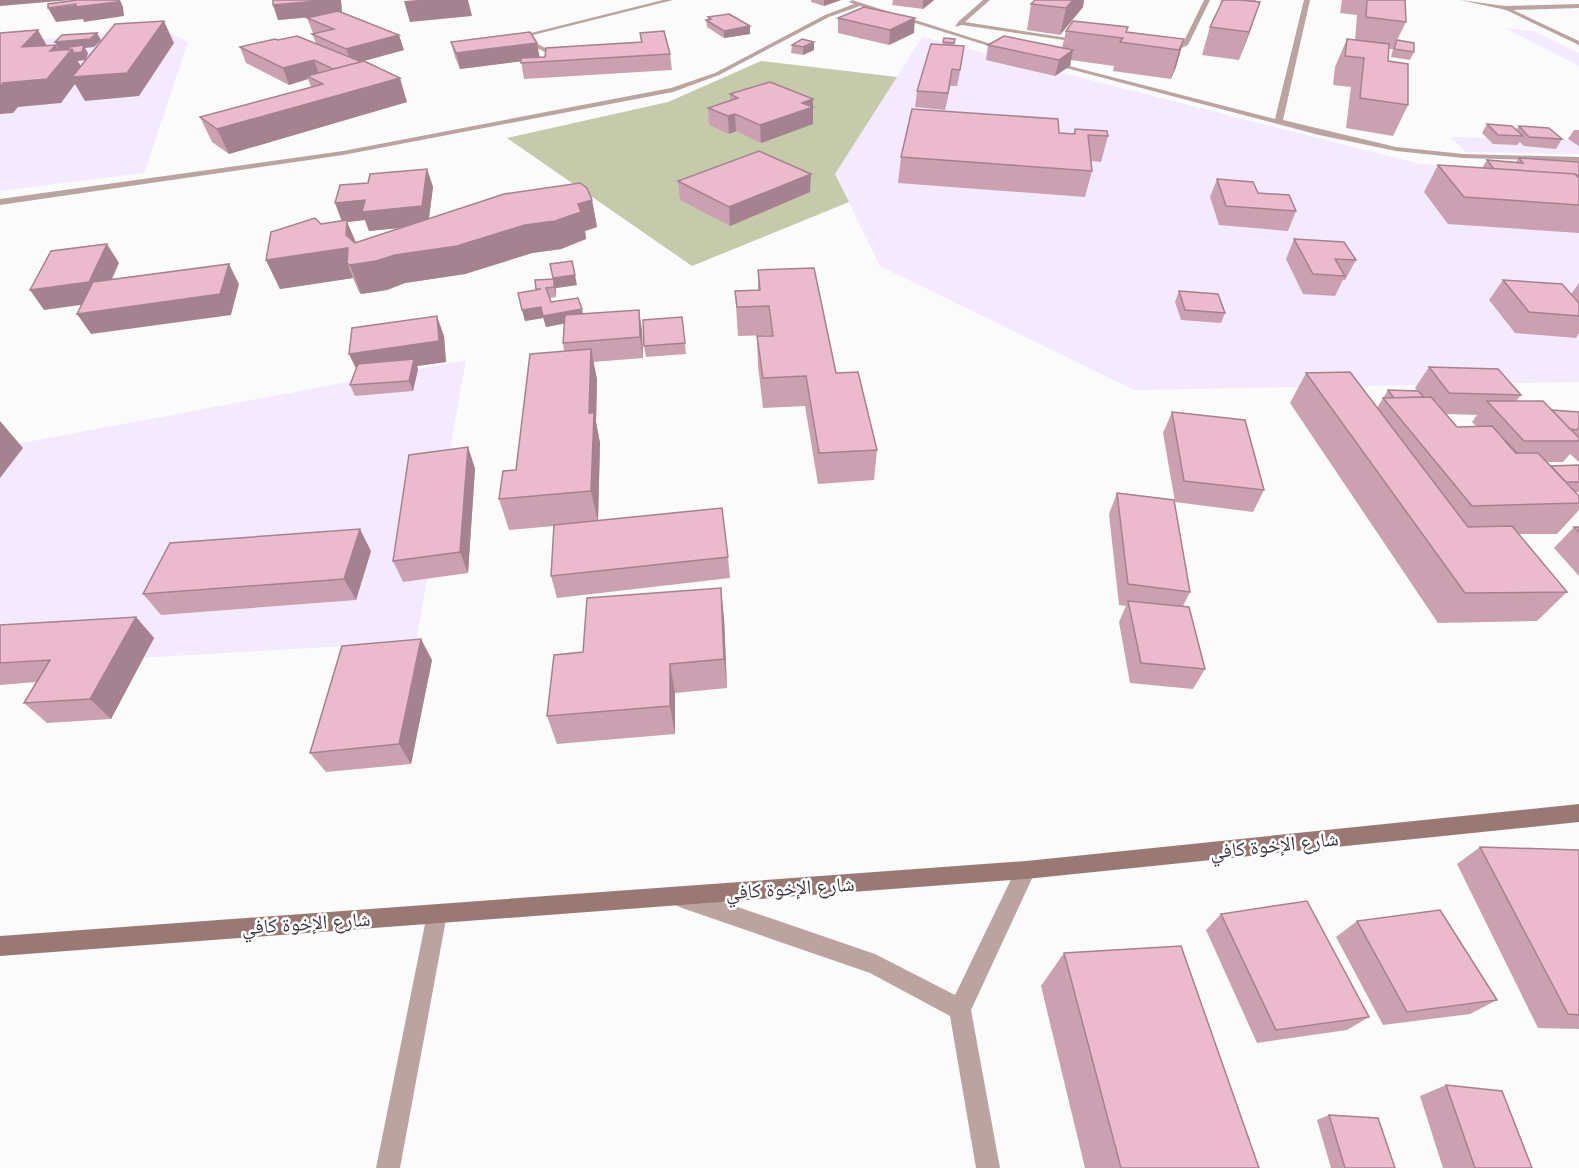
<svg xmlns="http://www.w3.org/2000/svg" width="1579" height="1168" viewBox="0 0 1579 1168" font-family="'Noto Sans','Noto Naskh Arabic',sans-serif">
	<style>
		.built { fill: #f4eaff }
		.green { fill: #c5cbaa }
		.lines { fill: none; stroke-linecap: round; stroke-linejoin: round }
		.street { fill: #bba4a0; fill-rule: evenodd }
		.secondary { fill: #9a7974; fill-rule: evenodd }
		.wall { fill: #cba0b0; fill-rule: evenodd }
		.shaded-wall { fill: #a58290 }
		.building { fill: #ecbacd; stroke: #a58290; stroke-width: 1.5 }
		.labels { text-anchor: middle; stroke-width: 5; stroke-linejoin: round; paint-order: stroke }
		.near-street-label { font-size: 20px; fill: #3d3742; stroke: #fff }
	</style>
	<rect width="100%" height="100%" fill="#fbfbfb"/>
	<g class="built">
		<path d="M161 28 188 42 144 173 0 191V43Z"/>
		<path d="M1505 28 1534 31 1579 53V66Z"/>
		<path d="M922 37 1420 164 1579 171V382L1134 390 880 266 835 174Z"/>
		<path d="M1450 137 1579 140V154L1466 152Z"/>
		<path d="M466 360 416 642 0 666V447Z"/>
	</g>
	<path class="green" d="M761 61 897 77 835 174 849 202 692 266 507 138 668 102Z"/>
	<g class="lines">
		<g class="street">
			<path d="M663 0H673L525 37 549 50V52H545L515 37Z"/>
			<path d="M852 0 1010 50 1005 51 860 6 829 17 719 75 673 92 343 155 0 205V199L343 151 671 88 715 73 825 15 854 4 849 2Z"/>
			<path d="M983 0H990L965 22 1087 41 1084 43 962 25 955 27 958 22Z"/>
			<path d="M1204 0H1210L1188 45 1173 52 1160 51V49L1172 48 1183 43Z"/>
			<path d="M1304 0H1310L1283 120 1396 147 1463 154 1579 157V161L1463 158 1396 151 1319 135 1047 63 1050 61 1275 119Z"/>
			<path d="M1460 0 1505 6 1579 4V8L1513 10 1579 41V45L1506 10Z"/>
			<path d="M1026 861 1033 863 1036 870 971 1010 1000 1168H976L950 1016 870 973 682 908 675 905 672 898 675 891 682 888 875 954 955 995 1019 863Z"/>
			<path d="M437 904 444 907 447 914 400 1168H376L427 914 430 907Z"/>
		</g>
		<path class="secondary" d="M1579 804V822L1026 879 0 956V936L1026 861Z"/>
	</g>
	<g class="wall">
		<path d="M273 0H341L342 12 404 50 364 61 407 102 229 154 212 142 200 117 311 87 308 79 289 85 246 63 240 47 278 40 316 43 312 34H315L313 33 307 18 313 17 278 20Z"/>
		<path d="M811 0H841L824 6 811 2Z"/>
		<path d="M893 0H934L923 9 892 5Z"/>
		<path d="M1035 0H1084L1083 7 1060 35 1027 30 1031 4Z"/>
		<path d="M1221 0H1256L1251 29 1239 60 1202 55 1210 27 1221 5H1220Z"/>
		<path d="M1342 0H1405L1406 22 1397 40 1414 52 1410 60 1391 57 1393 49H1389L1388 61 1408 105 1393 136 1346 128 1351 87 1333 85 1335 67 1347 39 1355 40 1357 15 1340 13Z"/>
		<path d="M708 17 750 34 724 38 707 27 706 20 708 19Z"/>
		<path d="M838 18 914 33 889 45 838 33Z"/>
		<path d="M1066 31 1127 32 1184 39 1176 67 1171 79 1113 71 1114 66 1071 60 1070 66 1055 76 986 60 988 45 1062 48Z"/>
		<path d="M640 33 670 54 672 70 524 79 521 61 460 69 455 57 451 42 540 57 641 42Z"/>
		<path d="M955 39 954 46 962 62 957 86H950L945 110 915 107 917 91 943 45V42Z"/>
		<path d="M792 45 814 50 803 55 791 53Z"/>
		<path d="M730 94 813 99V124L761 143 736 131 729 134 709 125 708 108 730 101Z"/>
		<path d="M1487 124 1516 130 1519 126 1562 139 1556 149 1524 146 1520 142 1517 145 1493 144 1482 133Z"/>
		<path d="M1075 129 1108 136 1101 162 1091 161 1092 171 1085 197 898 183 901 157 1059 133 1073 134Z"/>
		<path d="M1574 130H1579V146L1568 139Z"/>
		<path d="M1519 158 1579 162V233L1448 224 1424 192 1438 165 1482 168 1487 160 1516 162Z"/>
		<path d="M427 169 433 187 429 218 592 200 597 227 585 231 586 239 561 249 532 253 465 274 405 283 387 290 361 294 359 292 353 278 280 289 266 260 321 224 342 221 368 183ZM365 220 369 231 399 228 356 242 347 222Z"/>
		<path d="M1217 179 1258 193 1296 211 1288 231 1219 225 1210 197Z"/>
		<path d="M678 181 810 192 730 226 680 200Z"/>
		<path d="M1294 239 1356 260 1345 280H1343L1335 296 1303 294 1286 259Z"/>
		<path d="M758 270 836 373 877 450 874 480 818 484 805 406 763 408 758 366 757 336H770L769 335 738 336 735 291 758 290Z"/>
		<path d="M535 280 577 285 556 288V297L549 298 551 302 583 314 642 330 643 358 593 362 597 379 596 422 600 443 598 520 728 557 730 578 557 598 551 576 554 526 509 530 499 499 516 470 564 351 563 343 564 323 546 327 543 318 525 321 518 293 536 290Z"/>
		<path d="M1503 280 1571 294 1579 283V333L1576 338 1515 333 1489 300Z"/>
		<path d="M1179 291 1225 313 1221 323 1181 320 1175 302Z"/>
		<path d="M682 317 686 354 646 357 644 346Z"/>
		<path d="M444 336 446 362 417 366 418 369 413 391 355 396 350 385Z"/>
		<path d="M1429 367 1521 395 1516 401 1552 410 1579 412V462L1570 454 1563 462H1547L1551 466 1579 465V492H1575L1579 496V510L1557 534H1519L1567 592 1537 621 1438 623 1290 403 1306 373 1377 408 1388 390H1417L1415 388ZM1446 414 1477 415 1472 422 1476 426 1457 427Z"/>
		<path d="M1172 412 1264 490 1253 512 1175 502 1163 433Z"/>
		<path d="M468 447 475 469 468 573 403 582 393 561Z"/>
		<path d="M1117 493 1190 592 1183 606 1205 669 1193 689 1130 683 1119 622 1126 606 1119 605 1109 514Z"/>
		<path d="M1574 527H1579V576L1554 548Z"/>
		<path d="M371 551 356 600 161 615 143 594Z"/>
		<path d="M136 617 154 638 111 719 47 723 24 703 36 682 0 685V625Z"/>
		<path d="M724 618 727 688 675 693V734L557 744 547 716 583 652Z"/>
		<path d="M432 660 411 764 326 772 310 753Z"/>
		<path d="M1480 847 1579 850V1029L1538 1028 1457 864Z"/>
		<path d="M1221 914 1369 1017 1347 1030 1257 1043 1206 930Z"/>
		<path d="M1357 921 1497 1000 1470 1014 1383 1025 1336 937Z"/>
		<path d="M1064 953 1259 1168H1085L1041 986Z"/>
		<path d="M1446 1085 1532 1168H1443L1420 1096Z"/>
		<path d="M1329 1115 1395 1168H1331L1317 1120Z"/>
	</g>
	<g class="shaded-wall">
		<path d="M0 0H71L0 6Z"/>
		<path d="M120 0 123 7 124 16 84 22 83 19 56 22 48 8Z"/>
		<path d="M329 0H341L342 14 278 20 273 5Z"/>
		<path d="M417 0H468L472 16 410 22 404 1Z"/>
		<path d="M824 0H841L824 6Z"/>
		<path d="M923 0H934L923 9Z"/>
		<path d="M1073 0H1084L1083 7 1060 35 1066 8Z"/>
		<path d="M1260 2 1251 29 1239 60 1249 32Z"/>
		<path d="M915 18 914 33 889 45 890 30Z"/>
		<path d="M164 21 174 43 139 96 85 101 75 84 61 103 18 107 13 113 0 114V87L22 47 38 30 50 51 56 45 64 59 72 49 83 48 59 50 55 42 97 33 101 40 94 47 85 48 88 53 86 60 78 61 84 72Z"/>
		<path d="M750 26V34L724 38V31Z"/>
		<path d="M399 35 404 50 352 64 346 49Z"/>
		<path d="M1184 39 1176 67 1171 79 1179 50Z"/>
		<path d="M814 42V50L803 55V47Z"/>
		<path d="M537 43 540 59 460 69 456 53Z"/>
		<path d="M1073 50 1070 66 1055 76 1059 60Z"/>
		<path d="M314 60 320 76H307L308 79 289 85 283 68Z"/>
		<path d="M952 69 950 86 945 110 948 93Z"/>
		<path d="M400 78 407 102 229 154 217 129Z"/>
		<path d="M813 99V124L761 143 760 125 802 103Z"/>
		<path d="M735 114 736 131 729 134 728 116Z"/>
		<path d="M427 169 433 187 428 225 369 231 365 220 347 222 358 248 346 235 342 222 335 203Z"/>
		<path d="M811 174 810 192 730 226 729 207Z"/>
		<path d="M592 200 597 227 585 231 586 239 561 249 532 253 465 274 405 283 387 290 361 294 350 265 347 263 353 278 280 289 266 260 348 248 395 255 578 204Z"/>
		<path d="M107 244 119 263 102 302 44 310 30 290Z"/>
		<path d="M229 264 239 284 231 315 91 334 77 314Z"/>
		<path d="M575 275 577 285 556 288V297L553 278Z"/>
		<path d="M541 307 543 318 525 321 522 310Z"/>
		<path d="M582 309 584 320 546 327 543 316Z"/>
		<path d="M639 310 642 330 643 358 640 337Z"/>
		<path d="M437 316 444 336 446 362 417 366 418 369 413 391 409 381 359 375 349 354Z"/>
		<path d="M591 349 597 379 596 422 600 443 598 522 591 491 589 413Z"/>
		<path d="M0 421 23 448 0 478Z"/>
		<path d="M468 447 475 469 468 573 460 552Z"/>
		<path d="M360 529 371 551 356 600 344 579Z"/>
		<path d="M721 588 724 618 727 688 724 659Z"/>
		<path d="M136 617 154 638 111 719 90 699Z"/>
		<path d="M421 639 432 660 411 764 399 744Z"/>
		<path d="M670 664 675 693V734L670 706Z"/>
	</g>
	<g class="building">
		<path d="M77 0H117V2L76 7V4L48 8V4Z"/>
		<path d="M273 0H329L273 5Z"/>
		<path d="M1035 0H1073L1066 8 1031 4Z"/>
		<path d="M1223 0H1240L1260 2 1249 32 1210 27Z"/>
		<path d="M1367 0H1405L1406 22 1366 17Z"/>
		<path d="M864 7 915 18 890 30 838 18Z"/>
		<path d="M338 11 399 35 346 49 312 34 334 29 307 18Z"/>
		<path d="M729 14 750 26 724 31 706 20 711 19 708 17Z"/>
		<path d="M164 21 127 73 72 77 115 24Z"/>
		<path d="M1073 21 1128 27 1126 32 1184 39 1179 50 1120 42 1123 38 1066 31Z"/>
		<path d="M38 30 22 47 56 45 50 51 72 49 47 79 3 83 0 87V33Z"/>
		<path d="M664 31 670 54 521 63V58L545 57 546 48 642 42 640 33Z"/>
		<path d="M530 32 537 43 456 53 451 42Z"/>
		<path d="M97 33 90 39 55 42 62 35Z"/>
		<path d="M297 36 362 62 333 69 314 60 283 68 240 47 275 39 278 40Z"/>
		<path d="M1004 36 1073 50 1059 60 988 45Z"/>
		<path d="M944 38 955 39 954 43 943 42Z"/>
		<path d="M802 39 814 42 803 47 792 45Z"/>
		<path d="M1347 39 1389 44 1388 61 1408 64V105L1360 98 1364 58 1345 56Z"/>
		<path d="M1397 40 1414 43V52L1394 49Z"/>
		<path d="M931 44 964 46 960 70 952 69 948 93 917 91Z"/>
		<path d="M84 45 82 52 74 53 72 49 68 50 69 47Z"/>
		<path d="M364 61 400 78 217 129 200 117 323 84 307 76Z"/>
		<path d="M770 82 813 99 802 103 813 107 760 125 735 114 728 116 708 108 738 98 730 94Z"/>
		<path d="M912 109 1058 119 1059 133 1075 134V129L1107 131 1108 136 1088 135 1092 171 901 157Z"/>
		<path d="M1487 124 1512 126 1523 136 1498 135Z"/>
		<path d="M1519 126 1549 128 1562 139 1529 137Z"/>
		<path d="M759 151 811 174 729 207 678 181Z"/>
		<path d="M1519 158 1579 162V175L1494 169 1487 160 1523 163Z"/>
		<path d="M1438 165 1575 174 1579 178V205L1464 197Z"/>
		<path d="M427 169 422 206 362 212 365 200 335 203 340 185 368 183 370 174Z"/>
		<path d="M1217 179 1253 182 1258 193 1289 195 1296 211 1226 206Z"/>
		<path d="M580 183 587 188 592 200 578 204 581 212 555 221 525 225 457 246 395 255 376 261 350 265 347 263 348 248 266 260 271 232 315 218 321 224 347 220 346 235 355 243 504 194Z"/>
		<path d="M1294 239 1344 242 1356 260 1335 259 1345 276 1313 274Z"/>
		<path d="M107 244 89 282 30 290 51 251Z"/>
		<path d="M572 261 575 275 553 278 550 264Z"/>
		<path d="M229 264 220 294 77 314 93 282Z"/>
		<path d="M814 268 836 373 858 372 877 450 819 453 806 376 763 378 757 336H773L769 306 737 307 735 291 760 290 758 270Z"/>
		<path d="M554 279V287L546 288 551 302 578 298 582 309 543 316 541 307 522 310 518 293 541 289H536L535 280Z"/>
		<path d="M1503 280 1562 284 1579 303V316L1529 312Z"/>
		<path d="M1179 291 1218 294 1225 313 1185 310Z"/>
		<path d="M639 310 640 337 563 343 565 315Z"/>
		<path d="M437 316 439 341 349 354 352 328Z"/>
		<path d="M682 317 685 343 644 346 643 320Z"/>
		<path d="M591 349 589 413H594L591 491 499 499 503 471 516 470 530 354Z"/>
		<path d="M414 359 409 381 350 385 358 364Z"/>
		<path d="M1429 367 1498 369 1521 395 1449 393Z"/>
		<path d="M1350 372 1468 527 1512 526 1567 592 1465 593 1306 373Z"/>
		<path d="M1388 390 1418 391 1424 397 1394 398Z"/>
		<path d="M1431 397 1457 427 1492 426 1516 453H1538L1579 496V503L1472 506 1383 398Z"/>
		<path d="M1487 401H1543L1579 438V441H1524Z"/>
		<path d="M1552 410 1579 412V427L1577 430 1570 429Z"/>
		<path d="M1172 412 1245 420 1264 490 1184 481Z"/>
		<path d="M1505 441H1506L1517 453H1516Z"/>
		<path d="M468 447 460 552 393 561 409 455Z"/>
		<path d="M1579 465V482H1566L1551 466Z"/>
		<path d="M1117 493 1174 500 1190 592 1128 584Z"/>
		<path d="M722 508 728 557 551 576 554 525Z"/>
		<path d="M1574 527H1579V532Z"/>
		<path d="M360 529 344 579 143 594 170 543Z"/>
		<path d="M721 588 724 659 670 664V706L547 716 554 655 583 652 587 598Z"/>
		<path d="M1128 601 1189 607 1205 669 1141 663Z"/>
		<path d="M136 617 90 699 24 703 50 660 0 663V625Z"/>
		<path d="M421 639 399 744 310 753 342 646Z"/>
		<path d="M1480 847 1579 850V1015L1568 1014Z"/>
		<path d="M1307 901 1369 1017 1276 1030 1221 914Z"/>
		<path d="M1440 910 1497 1000 1407 1012 1357 921Z"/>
		<path d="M1181 946 1259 1168H1121L1064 953Z"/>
		<path d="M1446 1085 1502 1091 1532 1168H1475Z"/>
		<path d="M1329 1115 1378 1118 1395 1168H1345Z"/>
	</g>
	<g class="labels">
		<g class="near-street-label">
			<text transform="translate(1274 845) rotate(-6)" y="7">شارع الإخوة كافي</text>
			<text transform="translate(790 888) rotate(-4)" y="7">شارع الإخوة كافي</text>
			<text transform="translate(306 923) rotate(-4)" y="7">شارع الإخوة كافي</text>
		</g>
	</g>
</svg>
